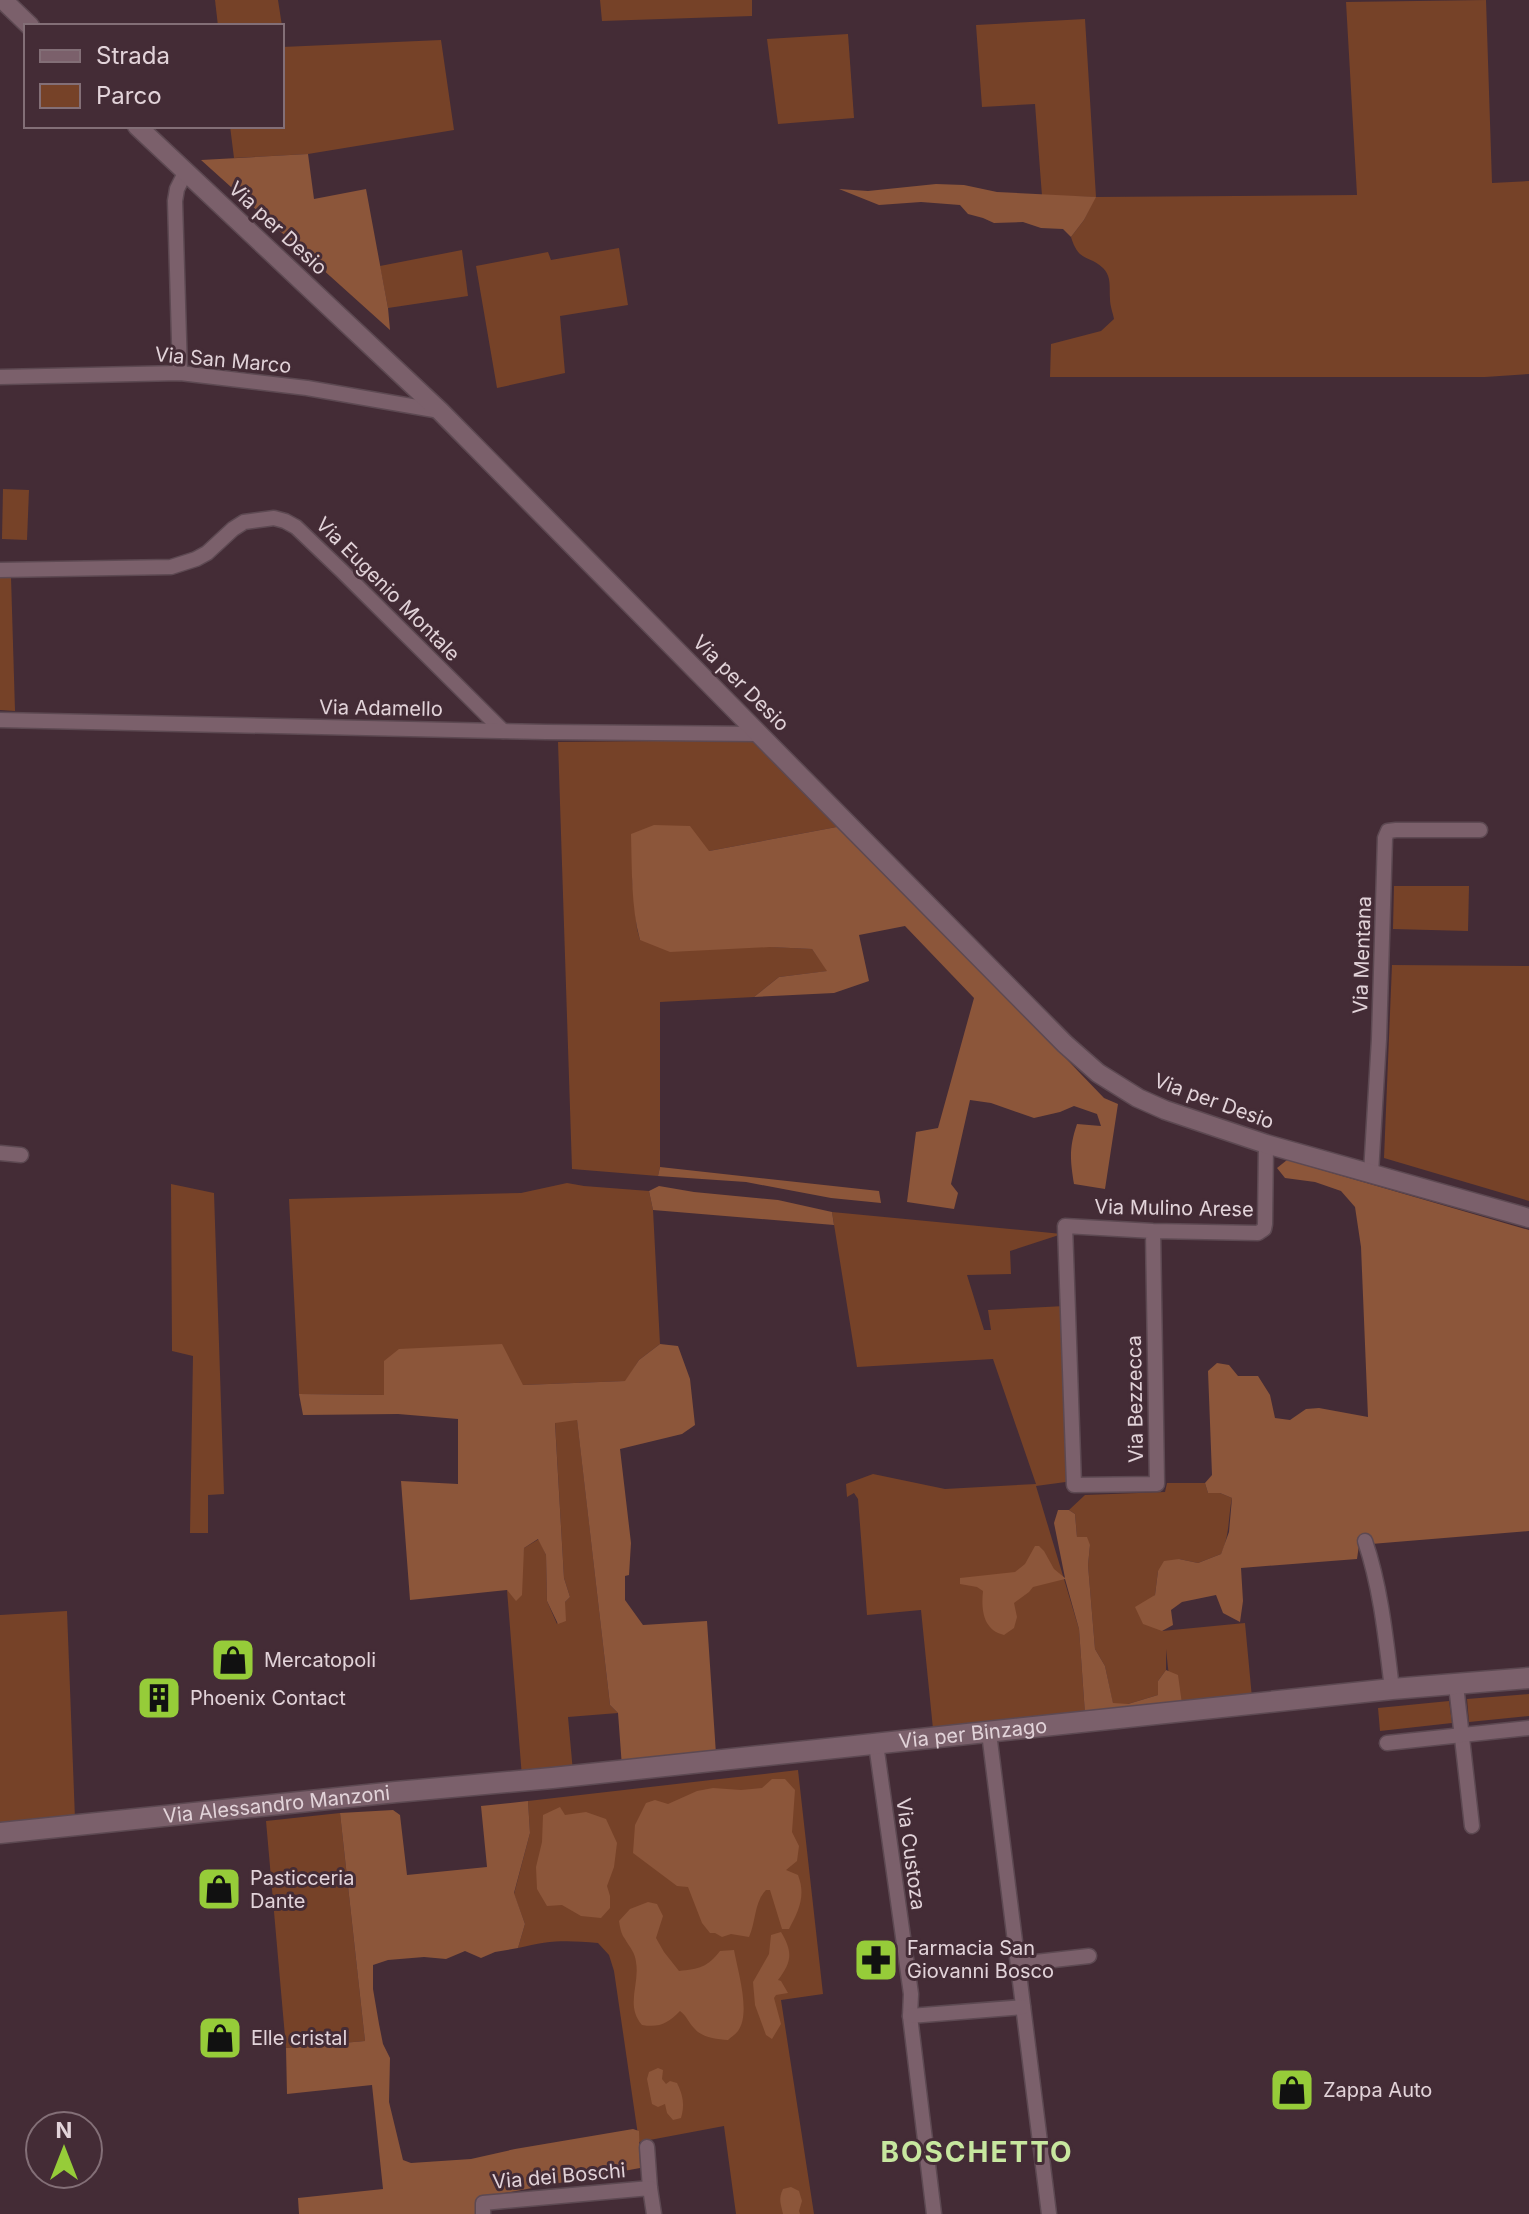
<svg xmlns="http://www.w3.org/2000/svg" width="1529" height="2214" viewBox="0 0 1529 2214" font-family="Inter,sans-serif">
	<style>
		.green { fill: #764228 }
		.forest { fill: #8c563a }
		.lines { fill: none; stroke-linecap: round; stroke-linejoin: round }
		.minor-casing { stroke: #5d4952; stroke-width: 17 }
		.tertiary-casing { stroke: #5d4952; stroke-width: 21 }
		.secondary-casing { stroke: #5d4952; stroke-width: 23 }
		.minor { stroke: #7b606b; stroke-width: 14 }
		.tertiary { stroke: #7b606b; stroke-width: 18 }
		.secondary { stroke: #7b606b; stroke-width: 20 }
		.labels { text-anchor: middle; stroke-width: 6; stroke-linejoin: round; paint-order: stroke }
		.street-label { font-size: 20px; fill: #e2d3d9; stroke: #442c36 }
		.poi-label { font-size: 20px; fill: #e2d3d9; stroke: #442c36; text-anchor: start }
		.district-label { font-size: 28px; font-weight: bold; letter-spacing: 2px; fill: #c7e79f; stroke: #442c36 }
	</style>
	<rect width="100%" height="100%" fill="#442c36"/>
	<g class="green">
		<path d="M215 0H278L282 26H218Z"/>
		<path d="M600 0H752V16L602 21Z"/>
		<path d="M1486 0 1492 183 1529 181V374L1485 377H1050L1051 344 1101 331 1114 319C1113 313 1110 306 1110 299 1109 288 1112 277 1103 268 1088 254 1079 263 1071 237L1084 220 1095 197 1042 196 1035 104 982 107 976 25 1085 19 1096 197 1357 195 1346 2Z"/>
		<path d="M848 34 854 118 778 124 767 39Z"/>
		<path d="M441 40 454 130 308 154 234 158 230 126H282V47Z"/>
		<path d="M619 248 628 305 560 316 565 373 497 388 476 266 548 252 551 260Z"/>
		<path d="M462 250 468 296 388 308 380 266Z"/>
		<path d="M3 489 29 490 27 540 2 539Z"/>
		<path d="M0 577H11L15 711 0 710Z"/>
		<path d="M753 740 842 826 709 851 632 878 637 929 640 940 812 949 828 971 779 977 754 997 660 1002V1167L658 1176 572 1169 558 742Z"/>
		<path d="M1394 886H1469L1468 931 1393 929Z"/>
		<path d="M1392 965 1529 966V1201L1384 1158Z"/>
		<path d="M567 1183 584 1186 649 1191 653 1210 660 1344 639 1360 626 1381 523 1385 384 1361 385 1395 299 1394 289 1199 521 1193Z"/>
		<path d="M171 1184 214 1193 224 1494 208 1495V1533H190L193 1356 172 1351Z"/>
		<path d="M832 1212 1062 1234 1010 1251 1011 1274 967 1275 984 1330H991L988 1310 1065 1306 1073 1481 1036 1486 1079 1629 1085 1714 933 1729 921 1610 867 1615 858 1499 854 1493 847 1497 846 1484 873 1474 945 1489 1036 1484 993 1359 857 1367Z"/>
		<path d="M577 1419 610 1705 618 1713 568 1717 573 1772 522 1777 507 1590 516 1600 524 1548 539 1539 546 1555 547 1601 557 1624 565 1602 570 1597 564 1578 555 1422Z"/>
		<path d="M1167 1483H1205L1208 1493H1220L1232 1498C1228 1517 1230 1535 1221 1554L1198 1563 1179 1559 1158 1571 1155 1595 1151 1599 1162 1631 1245 1623 1252 1698 1172 1705 1166 1649V1670L1158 1681V1695L1128 1704H1113L1105 1666 1095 1649 1088 1565 1090 1545 1077 1537 1075 1514 1069 1510 1085 1495 1165 1492Z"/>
		<path d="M67 1611 75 1819 0 1826V1615Z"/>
		<path d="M1529 1694V1716L1469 1722 1467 1699Z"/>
		<path d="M1449 1701 1452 1723 1380 1731 1378 1708Z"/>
		<path d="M798 1770 823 1994 781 2000 814 2214H736L724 2126 639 2142 614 1971 609 1955 598 1943C567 1940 549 1940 518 1948L525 1924 514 1894 530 1833 528 1801Z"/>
		<path d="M340 1813 365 2041 286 2048 266 1821Z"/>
	</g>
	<g class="forest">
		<path d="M308 154 314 199 366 189 388 308 390 330 201 160Z"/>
		<path d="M936 184 964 185 997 192 1096 197 1084 220 1071 237 1063 229 1041 228 1023 222 994 223 983 218 968 214 960 205 921 202 879 205 839 189 868 191Z"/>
		<path d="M654 825 690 826 709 851 842 826 1104 1098 1118 1104 1105 1189 1074 1184C1070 1159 1069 1148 1077 1124L1101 1126 1097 1114 1074 1106 1060 1112 1034 1118 991 1103 970 1100 951 1184 958 1193 954 1209 907 1202 916 1132 938 1128 974 998 905 926 859 935 869 981 834 993 754 997 779 977 827 971 812 949 770 947 670 952 640 940C631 907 632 869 631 834Z"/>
		<path d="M1287 1160 1529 1230V1531L1359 1545 1357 1559 1241 1568 1243 1601 1240 1622 1223 1613 1216 1595 1182 1602 1171 1610 1173 1625 1162 1631 1143 1624 1135 1607 1155 1595 1158 1571 1164 1561 1179 1559 1198 1563 1221 1554 1229 1532 1232 1498 1220 1493H1208L1205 1483 1212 1475 1208 1371 1217 1363 1229 1365 1238 1376H1258L1270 1395 1275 1418 1290 1420 1306 1409 1319 1408 1368 1417 1361 1247 1355 1207 1341 1191 1315 1182 1285 1178 1277 1168Z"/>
		<path d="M660 1167 879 1191 881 1203 831 1198 746 1182 658 1176Z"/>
		<path d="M659 1186 694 1192 778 1200 832 1212 834 1225 653 1210 649 1191Z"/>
		<path d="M502 1344 523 1385 625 1381 639 1360 660 1344 678 1346 690 1379 695 1425 682 1434 620 1449 631 1543 629 1575 625 1576V1600L643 1625 707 1621 716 1754 622 1767 618 1713 610 1705 577 1420 555 1423 564 1578 570 1597 565 1602 566 1621 558 1624 547 1601 546 1555 538 1539 524 1548 522 1595 516 1601 507 1590 410 1600 401 1481 458 1484V1419L398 1414 303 1415 299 1394 384 1395V1361L399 1349Z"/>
		<path d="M1058 1510H1069L1075 1514 1077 1537H1087L1090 1545 1088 1565 1095 1649 1105 1666 1113 1703 1128 1704 1158 1695V1681L1166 1670 1178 1675 1182 1704 1085 1714 1079 1629 1065 1579 1033 1587 1029 1592 1014 1603 1017 1617 1014 1628 1004 1635C983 1630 981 1610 983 1591L977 1587 960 1584V1578L1015 1572 1025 1564 1035 1546H1039L1044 1551 1054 1569 1065 1578 1054 1523Z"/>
		<path d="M772 1779H785L795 1790 792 1832 799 1846 797 1861 786 1870 798 1875C806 1896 799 1910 789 1929H782L770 1890H766C754 1902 756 1922 749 1937L731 1934 722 1937 715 1933H710L702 1923 688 1887 677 1886 633 1853 635 1825 646 1803 655 1800 668 1804 697 1791 713 1788 741 1790 762 1788Z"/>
		<path d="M528 1801 530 1833 514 1893 525 1924 518 1948 495 1952 481 1958 465 1951 446 1959 424 1957 388 1960 373 1965V1989L379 2024 383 2044 390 2058 389 2102 403 2160 411 2163 471 2159 515 2149 633 2129 639 2131 640 2168 489 2196 491 2214H299L298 2198 383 2189 372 2085 287 2094 286 2048 365 2041 340 1813 393 1810 400 1815 407 1875 487 1867 481 1806Z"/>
		<path d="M560 1807 565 1815 586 1812 606 1819 617 1843 614 1867 607 1886 610 1896V1908L601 1918 581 1916 562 1905 547 1906 537 1889 536 1867 542 1842 543 1815Z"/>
		<path d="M648 1902 657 1904 663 1916 656 1938 664 1952 679 1971C699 1969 708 1967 720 1951L734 1950C738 1972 751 2013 738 2031 735 2035 731 2037 728 2040 716 2039 702 2038 694 2028 688 2022 687 2016 680 2011 668 2023 660 2028 642 2025 625 2005 640 1985 636 1962 635 1952 630 1948 625 1939 621 1934 620 1927 619 1921L630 1909Z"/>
		<path d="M781 1932C793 1952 792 1962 778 1980L781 1981 788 1993 776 1995 774 1998 781 2024 772 2039 766 2035 755 2005 753 1982 769 1954 771 1935Z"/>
		<path d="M658 2068 663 2070 662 2079 666 2084 670 2081 677 2083C683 2095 685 2105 681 2118L673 2120 667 2113 665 2104 658 2107 652 2104 647 2079 649 2072Z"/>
		<path d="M791 2187 799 2191 802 2201 799 2211 800 2214H783C781 2204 778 2199 783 2189Z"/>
	</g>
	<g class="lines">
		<g class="minor-casing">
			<g id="minor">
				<path d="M180 373 175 201 177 189 186 171"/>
				<path d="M0 377 180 373 307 388 440 411"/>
				<path d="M0 570 171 567 196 559 207 553 233 529 244 522 274 518 285 521 296 527 342 571 503 731"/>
				<path d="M0 720 546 732 761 734"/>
				<path d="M0 1153 21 1155"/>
				<path d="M1371 1173 1379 1039 1385 838 1388 831 1396 830H1480"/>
				<path d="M1153 1231 1157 1484 1074 1485 1065 1226 1153 1231 1258 1233 1264 1229 1265 1224 1266 1144"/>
				<path d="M1365 1541C1381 1588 1386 1640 1392 1689"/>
				<path d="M1456 1685 1472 1826"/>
				<path d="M989 1733 1049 2214"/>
				<path d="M1387 1743 1529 1728"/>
				<path d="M876 1744 911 1994 910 2016 934 2214"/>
				<path d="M1018 1964 1089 1956"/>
				<path d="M910 2016 1023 2007"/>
				<path d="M647 2147 650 2188"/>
				<path d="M483 2214V2203L650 2188 654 2214"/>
			</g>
		</g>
		<g class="tertiary-casing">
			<g id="tertiary">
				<path d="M3 0 30 26"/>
				<path d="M137 126 440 411 1065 1044 1098 1073 1138 1098 1165 1110 1266 1144 1529 1218"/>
			</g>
		</g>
		<g class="secondary-casing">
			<g id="secondary">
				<path id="s1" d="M0 1833 396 1792 552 1778 1392 1689 1529 1678"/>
			</g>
		</g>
		<use href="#minor" class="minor"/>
		<use href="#tertiary" class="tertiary"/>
		<use href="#secondary" class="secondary"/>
	</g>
	<defs>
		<g id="shop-square" transform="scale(2.3)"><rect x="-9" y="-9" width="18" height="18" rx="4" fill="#96cc39" stroke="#442c36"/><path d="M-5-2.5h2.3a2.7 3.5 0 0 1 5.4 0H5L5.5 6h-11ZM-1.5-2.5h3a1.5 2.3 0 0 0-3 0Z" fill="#111"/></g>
		<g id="building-square" transform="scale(2.3)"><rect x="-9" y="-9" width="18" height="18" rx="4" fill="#96cc39" stroke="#442c36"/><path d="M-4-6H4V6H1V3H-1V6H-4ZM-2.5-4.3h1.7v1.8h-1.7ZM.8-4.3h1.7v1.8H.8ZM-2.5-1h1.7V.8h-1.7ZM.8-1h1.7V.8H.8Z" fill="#111"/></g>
		<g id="pharmacy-square" transform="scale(2.3)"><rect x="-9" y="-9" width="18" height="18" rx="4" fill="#96cc39" stroke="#442c36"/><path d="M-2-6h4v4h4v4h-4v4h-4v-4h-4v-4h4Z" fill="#111"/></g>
	</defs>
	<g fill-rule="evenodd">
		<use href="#shop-square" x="233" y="1660"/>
		<use href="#building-square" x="159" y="1698"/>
		<use href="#shop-square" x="219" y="1889"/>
		<use href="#pharmacy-square" x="876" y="1960"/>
		<use href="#shop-square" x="220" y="2038"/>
		<use href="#shop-square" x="1292" y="2090"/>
	</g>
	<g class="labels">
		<g class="street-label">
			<text transform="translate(278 228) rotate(43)" y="7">Via per Desio</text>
			<text transform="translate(223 360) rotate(5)" y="7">Via San Marco</text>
			<text transform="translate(388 589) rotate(45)" y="7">Via Eugenio Montale</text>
			<text transform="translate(741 683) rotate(45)" y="7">Via per Desio</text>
			<text transform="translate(381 708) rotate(1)" y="7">Via Adamello</text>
			<text transform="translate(1362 955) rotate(-88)" y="7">Via Mentana</text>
			<text transform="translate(1214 1101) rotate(20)" y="7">Via per Desio</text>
			<text transform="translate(1174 1208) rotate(1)" y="7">Via Mulino Arese</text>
			<text transform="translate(1135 1399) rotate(-91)" y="7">Via Bezzecca</text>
			<text dy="7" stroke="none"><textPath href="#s1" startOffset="978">Via per Binzago</textPath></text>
			<text dy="7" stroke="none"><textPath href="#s1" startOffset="278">Via Alessandro Manzoni</textPath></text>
			<text transform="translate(911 1854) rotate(82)" y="7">Via Custoza</text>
			<text transform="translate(559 2176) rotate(-5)" y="7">Via dei Boschi</text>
		</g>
		<g class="poi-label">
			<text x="264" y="1667">Mercatopoli</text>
			<text x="190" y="1705">Phoenix Contact</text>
			<text x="250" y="1885">Pasticceria<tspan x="250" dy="23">Dante</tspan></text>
			<text x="907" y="1955">Farmacia San<tspan x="907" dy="23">Giovanni Bosco</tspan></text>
			<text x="251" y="2045">Elle cristal</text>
			<text x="1323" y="2097">Zappa Auto</text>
		</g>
		<g class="district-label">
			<text x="977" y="2162">BOSCHETTO</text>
		</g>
	</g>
	<rect x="24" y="24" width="260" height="104" fill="#442c36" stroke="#836f77" stroke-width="2"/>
	<rect x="40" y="50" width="40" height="12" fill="#7b606b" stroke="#836f77" stroke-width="2"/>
	<text x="96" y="64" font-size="24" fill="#e2d3d9">Strada</text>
	<rect x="40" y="84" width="40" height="24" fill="#764228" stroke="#836f77" stroke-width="2"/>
	<text x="96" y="104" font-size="24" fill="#e2d3d9">Parco</text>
	<g transform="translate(64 2150)"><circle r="38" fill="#442c36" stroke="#836f77" stroke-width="2"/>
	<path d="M0-6L14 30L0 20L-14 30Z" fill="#96cc39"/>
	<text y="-12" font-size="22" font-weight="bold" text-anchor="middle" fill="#e2d3d9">N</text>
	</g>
</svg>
